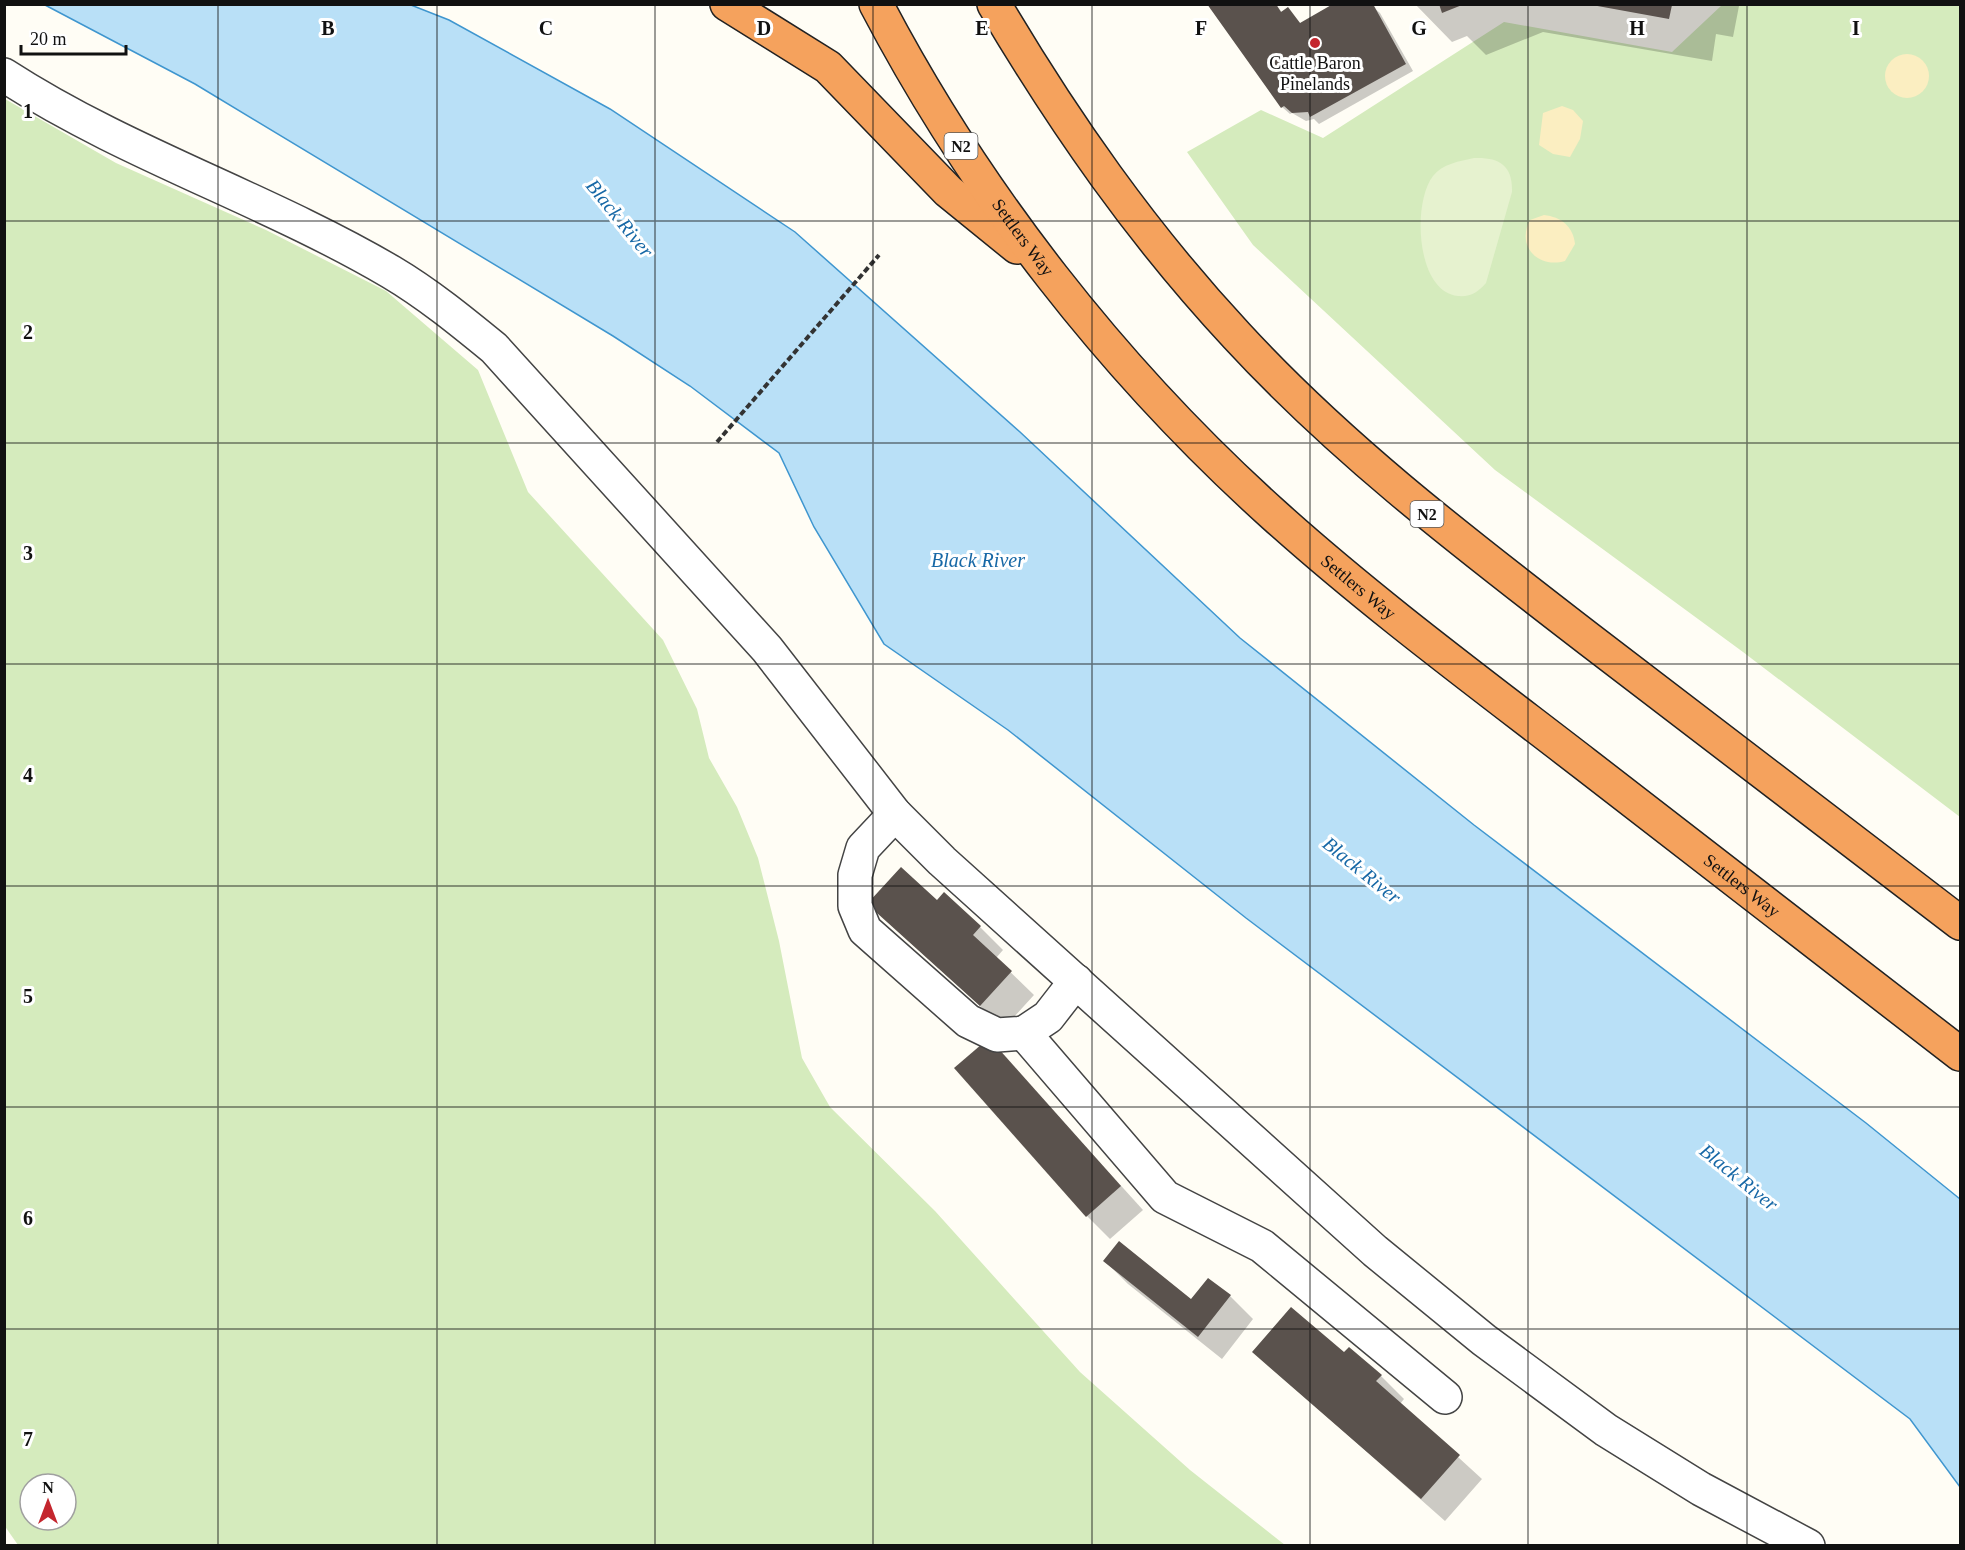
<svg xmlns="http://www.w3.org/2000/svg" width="1965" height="1550" viewBox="0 0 1965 1550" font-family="'Times New Roman',serif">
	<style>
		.green { fill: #d5ebbd; fill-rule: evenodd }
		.sand { fill: #fbeec1 }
		.pitch { fill: #e6f2cf }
		.water { fill: #b9e0f7; stroke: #3f96cf; stroke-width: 1.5 }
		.shadow { fill: #0003 }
		.building { fill: #5a524d }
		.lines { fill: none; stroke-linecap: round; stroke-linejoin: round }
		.minor-casing { stroke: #444; stroke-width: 36 }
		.highway-casing { stroke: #222; stroke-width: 36 }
		.path { stroke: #333; stroke-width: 4; stroke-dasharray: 6 3; stroke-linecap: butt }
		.minor { stroke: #fff; stroke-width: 33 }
		.highway { stroke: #f5a25d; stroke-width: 33 }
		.grid { fill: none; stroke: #111; stroke-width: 1.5; stroke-opacity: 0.55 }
		.poi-dot { fill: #c4262e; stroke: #fff; stroke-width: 2 }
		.labels { text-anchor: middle; stroke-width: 6; stroke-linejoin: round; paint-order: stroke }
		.shield { fill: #fff; stroke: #585858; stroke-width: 1.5 }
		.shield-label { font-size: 16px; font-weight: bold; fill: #111 }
		.poi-label { font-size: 18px; fill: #111; stroke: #fff }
		.street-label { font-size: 18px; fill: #111; stroke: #fff }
		.water-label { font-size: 20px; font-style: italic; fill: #1768a6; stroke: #fff }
		.grid-label { font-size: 20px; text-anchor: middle; font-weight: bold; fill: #111; stroke: #fff; stroke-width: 6; stroke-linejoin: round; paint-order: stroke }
	</style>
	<rect width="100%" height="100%" fill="#fffdf5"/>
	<g class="green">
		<path d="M1722 5H1960V817L1743 652 1495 470 1253 245 1187 152 1261 110 1323 138 1504 22 1672 52Z"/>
		<path d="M5 99 116 163 266 230 386 291 478 370 528 492 663 640 697 709 709 758 737 807 758 858 779 941 802 1058 830 1107 935 1211 1080 1372 1190 1470 1285 1545H18L4 1525ZM30 1484H66V1520H30Z"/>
	</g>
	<g class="sand">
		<circle cx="1907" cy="76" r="22"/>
		<path d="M1562 106 1573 110 1583 121 1580 139 1570 157 1553 154 1539 145 1543 113Z"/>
		<path d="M1544 215C1561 217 1573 226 1575 244L1565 261C1538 269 1516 246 1530 220Z"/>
	</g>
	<path class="pitch" d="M1474 158C1499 157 1513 165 1512 192L1486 283C1478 292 1471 297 1458 296 1416 292 1412 203 1433 176 1442 164 1460 161 1474 158Z"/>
	<path class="water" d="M45 5H411L449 20 610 109 795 232 1020 432 1240 638 1474 825 1866 1123 1960 1199V1487L1910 1419 1246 918 1008 730 884 644 814 527 779 453 690 386 613 336 195 84Z"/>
	<g class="shadow">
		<path d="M1415 4H1737L1739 6 1733 37 1716 34 1712 61 1543 32 1486 55 1467 36 1452 42Z"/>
		<path d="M1209 5H1275L1283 13 1288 9 1301 24 1372 6 1380 13 1413 71 1319 124 1314 119 1306 121 1292 113 1290 114 1282 107Z"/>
		<path d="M869 904 980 927 1003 950 996 958 1034 995 1004 1028Z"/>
		<path d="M989 1040 1143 1210 1110 1239 1087 1216Z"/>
		<path d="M1105 1261 1191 1301 1230 1296 1253 1319 1222 1359 1128 1284Z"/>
		<path d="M1254 1352 1344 1354 1381 1376 1404 1399 1400 1404 1482 1479 1445 1521Z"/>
	</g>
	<g class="building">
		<path d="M1207 4H1276L1281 12 1288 7 1300 23 1333 4H1373L1406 64 1310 117 1308 112 1292 113 1284 106 1281 108Z"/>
		<path d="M1439 4H1462V5L1442 13Z"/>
		<path d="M1592 5H1672L1669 19Z"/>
		<path d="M901 867 937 900 944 892 981 926 973 935 1012 971 980 1006 867 904Z"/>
		<path d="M989 1038 1121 1186 1086 1217 954 1068Z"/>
		<path d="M1119 1241 1191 1299 1208 1278 1231 1295 1198 1337 1103 1261Z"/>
		<path d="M1291 1307 1344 1352 1349 1347 1382 1375 1376 1381 1460 1455 1421 1499 1252 1352Z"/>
	</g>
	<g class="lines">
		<g class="minor-casing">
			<g id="minor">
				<path d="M4 75C126 154 267 199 391 272 428 294 461 321 494 348L767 649 895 814 942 861 1375 1251 1484 1340 1606 1430 1701 1489 1808 1546"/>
				<path d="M895 814 863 848 855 875V906L865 930 968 1021 997 1035 1024 1033 1048 1017 1076 981"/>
				<path d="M1024 1033 1165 1197 1262 1246 1445 1397"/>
			</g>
		</g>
		<g class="highway-casing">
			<g id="highway">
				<path d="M727 4 828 67 948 191 1017 247"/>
				<path id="s1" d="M876 4C976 195 1115 372 1274 515 1373 604 1480 683 1585 764 1710 861 1835 958 1960 1054"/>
				<path d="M994 4C1065 124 1142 234 1237 336 1343 451 1467 545 1590 640 1714 734 1837 829 1960 923"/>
			</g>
		</g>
		<path class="path" d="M717 442 879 255"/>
		<use href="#minor" class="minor"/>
		<use href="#highway" class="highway"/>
	</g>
	<path class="grid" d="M218 4V1546M437 4V1546M655 4V1546M873 4V1546M1092 4V1546M1310 4V1546M1528 4V1546M1747 4V1546M4 221H1960M4 443H1960M4 664H1960M4 886H1960M4 1107H1960M4 1329H1960"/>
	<circle class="poi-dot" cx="1315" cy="43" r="6"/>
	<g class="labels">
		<g class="shield">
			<rect x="944.5" y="133" width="33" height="26" rx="4.5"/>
			<rect x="1410.5" y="501" width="33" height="26" rx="4.5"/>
		</g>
		<g class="shield-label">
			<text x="961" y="152">N2</text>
			<text x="1427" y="520">N2</text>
		</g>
		<g class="poi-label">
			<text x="1315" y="69">Cattle Baron<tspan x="1315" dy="21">Pinelands</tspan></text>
		</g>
		<g class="street-label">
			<text dy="6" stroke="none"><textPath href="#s1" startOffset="276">Settlers Way</textPath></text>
			<text dy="6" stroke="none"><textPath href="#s1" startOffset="762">Settlers Way</textPath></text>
			<text dy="6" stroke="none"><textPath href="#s1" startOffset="1248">Settlers Way</textPath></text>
		</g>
		<g class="water-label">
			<text transform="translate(620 218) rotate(51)" y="7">Black River</text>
			<text x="978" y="567">Black River</text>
			<text transform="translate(1362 870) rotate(39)" y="7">Black River</text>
			<text transform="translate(1739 1177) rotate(39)" y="7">Black River</text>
		</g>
	</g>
	<g class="grid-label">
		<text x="328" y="35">B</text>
		<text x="546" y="35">C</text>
		<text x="764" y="35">D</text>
		<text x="982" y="35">E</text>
		<text x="1201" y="35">F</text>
		<text x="1419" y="35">G</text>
		<text x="1637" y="35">H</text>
		<text x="1856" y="35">I</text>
		<text x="28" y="118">1</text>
		<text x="28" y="339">2</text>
		<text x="28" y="560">3</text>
		<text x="28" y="782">4</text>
		<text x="28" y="1003">5</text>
		<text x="28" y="1225">6</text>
		<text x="28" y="1446">7</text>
	</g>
	<rect width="1965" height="1550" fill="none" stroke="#111111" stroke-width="12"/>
	<g transform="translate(48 1502)"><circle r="28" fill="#ffffff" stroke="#a0a0a0" stroke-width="1.5"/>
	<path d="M0-4.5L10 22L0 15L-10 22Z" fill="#c4262e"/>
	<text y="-9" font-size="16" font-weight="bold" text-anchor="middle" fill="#111111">N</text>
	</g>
	<path d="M21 45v9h105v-9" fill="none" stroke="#111111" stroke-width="3"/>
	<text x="30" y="45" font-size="18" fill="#111111" stroke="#ffffff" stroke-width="4.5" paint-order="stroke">20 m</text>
</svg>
